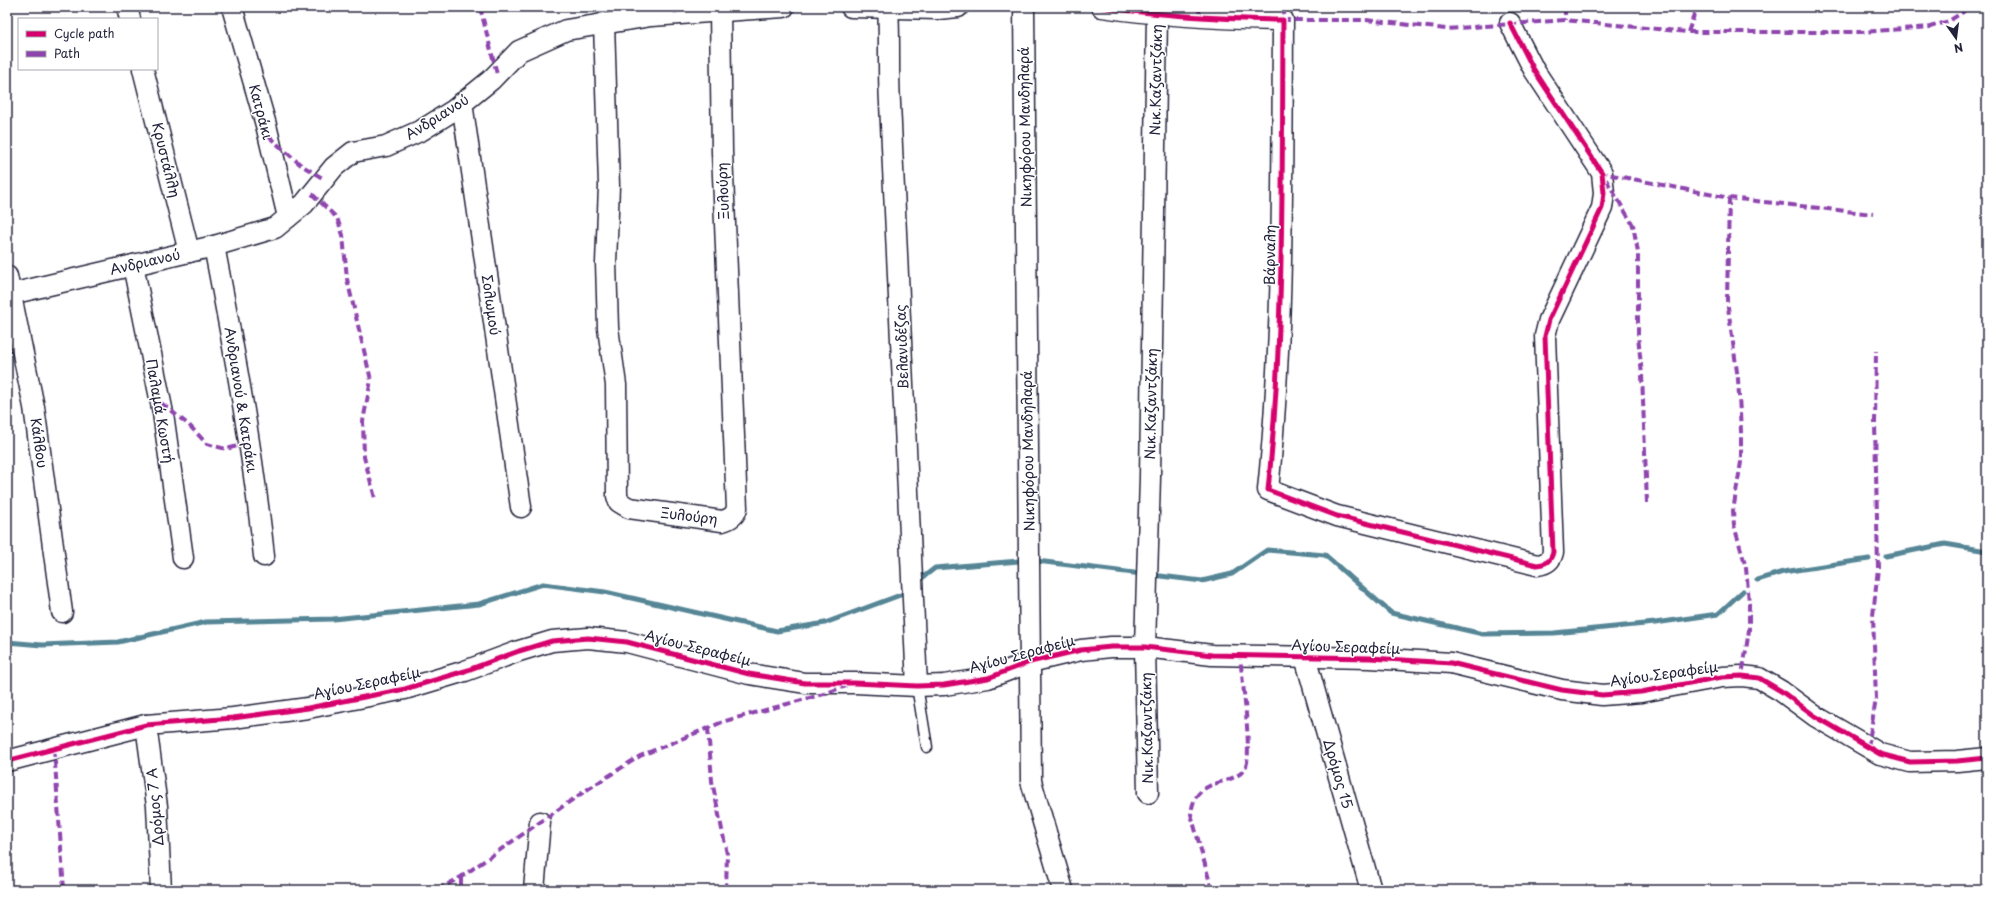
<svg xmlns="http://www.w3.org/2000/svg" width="1994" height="897" viewBox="0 0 1994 897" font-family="'Playpen Sans',sans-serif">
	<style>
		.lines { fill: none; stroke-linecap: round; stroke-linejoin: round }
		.stream { stroke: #568696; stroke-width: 5 }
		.lane-casing { stroke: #22223b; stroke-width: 13 }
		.street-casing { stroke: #22223b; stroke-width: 23 }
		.lane { stroke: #fff; stroke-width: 10 }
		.street { stroke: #fff; stroke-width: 20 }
		.quiet { stroke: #8e44ad; stroke-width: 4; stroke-dasharray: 8 4; stroke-linecap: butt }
		.cycleway-casing { stroke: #fff; stroke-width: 8 }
		.cycleway { stroke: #d6006c; stroke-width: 5 }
		.labels { text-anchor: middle; stroke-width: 3; stroke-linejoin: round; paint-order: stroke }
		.street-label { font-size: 14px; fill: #22223b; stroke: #fff }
	</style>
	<rect width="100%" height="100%" fill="#fff"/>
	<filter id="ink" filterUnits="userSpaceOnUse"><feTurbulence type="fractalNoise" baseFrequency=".025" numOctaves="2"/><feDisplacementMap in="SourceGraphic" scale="8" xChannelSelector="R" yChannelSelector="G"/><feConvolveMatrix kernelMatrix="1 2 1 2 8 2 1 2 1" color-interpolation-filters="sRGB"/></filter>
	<g filter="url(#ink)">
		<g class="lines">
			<g class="stream">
				<path d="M1886 556 1945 544 1987 551"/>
				<path d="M1037 561 1142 574"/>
				<path d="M1152 575 1202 581 1232 574 1267 550 1325 555 1391 613 1483 634 1554 633 1655 623 1718 614 1743 591"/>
				<path d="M1757 580 1783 572 1869 559"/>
				<path d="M917 582 935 568 1019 561"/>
				<path d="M7 642 42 645 118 642 206 622 333 619 479 604 543 584 605 592 777 631 825 623 903 594"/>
			</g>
			<g class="lane-casing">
				<path id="lane" d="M917 686 927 747"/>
			</g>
			<g class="street-casing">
				<g id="street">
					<path d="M127 7 130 19"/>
					<path d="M232 7 266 125 288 217"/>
					<path d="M851 7 938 9 958 7"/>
					<path d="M888 7C890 39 888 71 890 103 900 297 907 492 917 686"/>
					<path d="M1024 7 1031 781 1063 890"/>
					<path d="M1102 7C1162 16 1222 19 1283 20 1282 177 1284 334 1268 490L1337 516 1537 565C1546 564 1551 561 1553 552L1545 336 1549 320 1602 208 1604 193 1602 173 1534 70 1510 23"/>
					<path d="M604 23 609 186 606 263 608 328 616 385 617 496 619 502 629 508 722 521C730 519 735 516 737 508L722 152 720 10"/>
					<path d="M143 69 189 252"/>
					<path d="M462 103 521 507"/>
					<path d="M214 246C234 349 253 452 264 556"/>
					<path d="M133 265 163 413 183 558"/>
					<path d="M7 276 34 407 62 612"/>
					<path d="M11 294 214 246 275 228 304 204 334 167 353 152 386 146 422 130 454 110 491 80 519 51 566 30 651 16 784 7"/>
					<path d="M1305 657 1371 890"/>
					<path d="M146 725 157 806 161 890"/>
					<path d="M7 761 146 725 233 718 308 708 405 689 465 671 519 651 552 641 588 638 627 642 749 674 805 683H855L917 686 944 685 988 678 1030 662 1081 650 1111 647H1145L1212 655 1370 658 1451 663 1562 690 1602 695 1641 692 1722 677 1742 676 1759 678 1781 691 1815 716 1880 754 1910 762 1957 761 1987 758"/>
					<path d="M1148 793 1145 647 1150 477 1157 15"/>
					<path d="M534 890 540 822"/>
				</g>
			</g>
			<use href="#lane" class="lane"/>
			<use href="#street" class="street"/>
			<g class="quiet">
				<path d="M480 7 497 74"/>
				<path d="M675 7 676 13"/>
				<path d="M1198 7 1201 18"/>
				<path d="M1285 7 1283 20H1366L1446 29 1565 20 1688 32H1861L1930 27 1949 21 1963 12 1967 7"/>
				<path d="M1565 7V20"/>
				<path d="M1688 32 1697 7"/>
				<path d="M268 136 301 165 324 179"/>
				<path d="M312 194 337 218 343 235 347 279 371 380 363 421 364 457 375 498"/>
				<path d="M1729 198 1727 300 1738 379 1741 431V462L1733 511 1734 525 1746 568 1749 602V630L1742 676"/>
				<path d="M161 403 189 425 207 444 226 449 249 443"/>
				<path d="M1647 503 1642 375 1638 336V252L1633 225 1602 173 1729 198 1873 214"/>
				<path d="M708 728 712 781 727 854 726 890"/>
				<path d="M1868 747 1876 699 1873 616 1878 568 1875 423 1876 351"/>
				<path d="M54 749 64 890"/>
				<path d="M461 877V890"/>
				<path d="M437 890 461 877 585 791 640 756 725 721 824 694 846 686"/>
				<path d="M1212 890 1191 814C1195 773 1236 789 1246 766 1252 753 1242 676 1240 657"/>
			</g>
			<g class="cycleway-casing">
				<g id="cycleway">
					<path d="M1102 7C1162 16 1222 19 1283 20 1282 177 1284 334 1268 490L1337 516 1537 565C1546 564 1551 561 1553 552L1545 336 1549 320 1602 208 1604 193 1602 173 1534 70 1510 23"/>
					<path d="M7 761 146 725 233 718 308 708 405 689 465 671 519 651 552 641 588 638 627 642 749 674 805 683H855L917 686 944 685 988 678 1030 662 1081 650 1111 647H1145L1212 655 1370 658 1451 663 1562 690 1602 695 1641 692 1722 677 1742 676 1759 678 1781 691 1815 716 1880 754 1910 762 1957 761 1987 758"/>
				</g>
			</g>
			<use href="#cycleway" class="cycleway"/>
		</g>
	</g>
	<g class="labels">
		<g class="street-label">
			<text transform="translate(1156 80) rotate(-89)" y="5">Νικ.Καζαντζάκη</text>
			<text transform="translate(261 112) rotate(75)" y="5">Κατράκι</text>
			<text transform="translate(437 117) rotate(-32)" y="5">Ανδριανού</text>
			<text transform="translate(1025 127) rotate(-91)" y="5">Νικηφόρου Μανδηλαρά</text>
			<text transform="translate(166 160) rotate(76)" y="5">Κρυστάλλη</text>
			<text transform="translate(723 191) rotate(-92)" y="5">Ξυλούρη</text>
			<text transform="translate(1270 255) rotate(-89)" y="5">Βάρναλη</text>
			<text transform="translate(145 262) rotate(-13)" y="5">Ανδριανού</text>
			<text transform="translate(491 305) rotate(82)" y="5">Σολωμού</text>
			<text transform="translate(902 347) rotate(-92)" y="5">Βελανιδέζας</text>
			<text transform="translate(241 400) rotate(81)" y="5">Ανδριανού &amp; Κατράκι</text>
			<text transform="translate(1151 404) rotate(-89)" y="5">Νικ.Καζαντζάκη</text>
			<text transform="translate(160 411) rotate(80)" y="5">Παλαμά Κωστή</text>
			<text transform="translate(39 443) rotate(82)" y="5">Κάλβου</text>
			<text transform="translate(1028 451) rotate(-91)" y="5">Νικηφόρου Μανδηλαρά</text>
			<text transform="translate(689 516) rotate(7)" y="5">Ξυλούρη</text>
			<text transform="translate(1346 647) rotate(2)" y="5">Αγίου Σεραφείμ</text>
			<text transform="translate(698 648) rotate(14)" y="5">Αγίου Σεραφείμ</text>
			<text transform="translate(1022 654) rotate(-15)" y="5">Αγίου Σεραφείμ</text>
			<text transform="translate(1664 674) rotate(-8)" y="5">Αγίου Σεραφείμ</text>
			<text transform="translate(367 683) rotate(-12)" y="5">Αγίου Σεραφείμ</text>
			<text transform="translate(1147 728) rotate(-91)" y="5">Νικ.Καζαντζάκη</text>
			<text transform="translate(1338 774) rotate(74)" y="5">Δρόμος 15</text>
			<text transform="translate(155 807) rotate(-95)" y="5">Δρόμος 7 Α</text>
		</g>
	</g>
	<rect width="1994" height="897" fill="none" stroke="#fff" stroke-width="24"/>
	<rect x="12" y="12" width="1970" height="873" fill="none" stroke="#22223b" stroke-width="1.5" filter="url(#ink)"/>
	<rect x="18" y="18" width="140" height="52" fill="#ffffff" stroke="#a7a7b1"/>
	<rect x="26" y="31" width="20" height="6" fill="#d6006c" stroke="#a7a7b1"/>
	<text x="54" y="38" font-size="12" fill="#22223b">Cycle path</text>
	<rect x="26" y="51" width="20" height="6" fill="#8e44ad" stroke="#a7a7b1"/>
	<text x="54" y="58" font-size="12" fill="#22223b">Path</text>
	<g transform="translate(1956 38) rotate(166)" stroke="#ffffff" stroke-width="3" paint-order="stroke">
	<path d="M0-3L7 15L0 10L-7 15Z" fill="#22223b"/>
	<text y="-6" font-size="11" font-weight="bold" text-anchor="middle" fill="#22223b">N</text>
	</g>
</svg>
